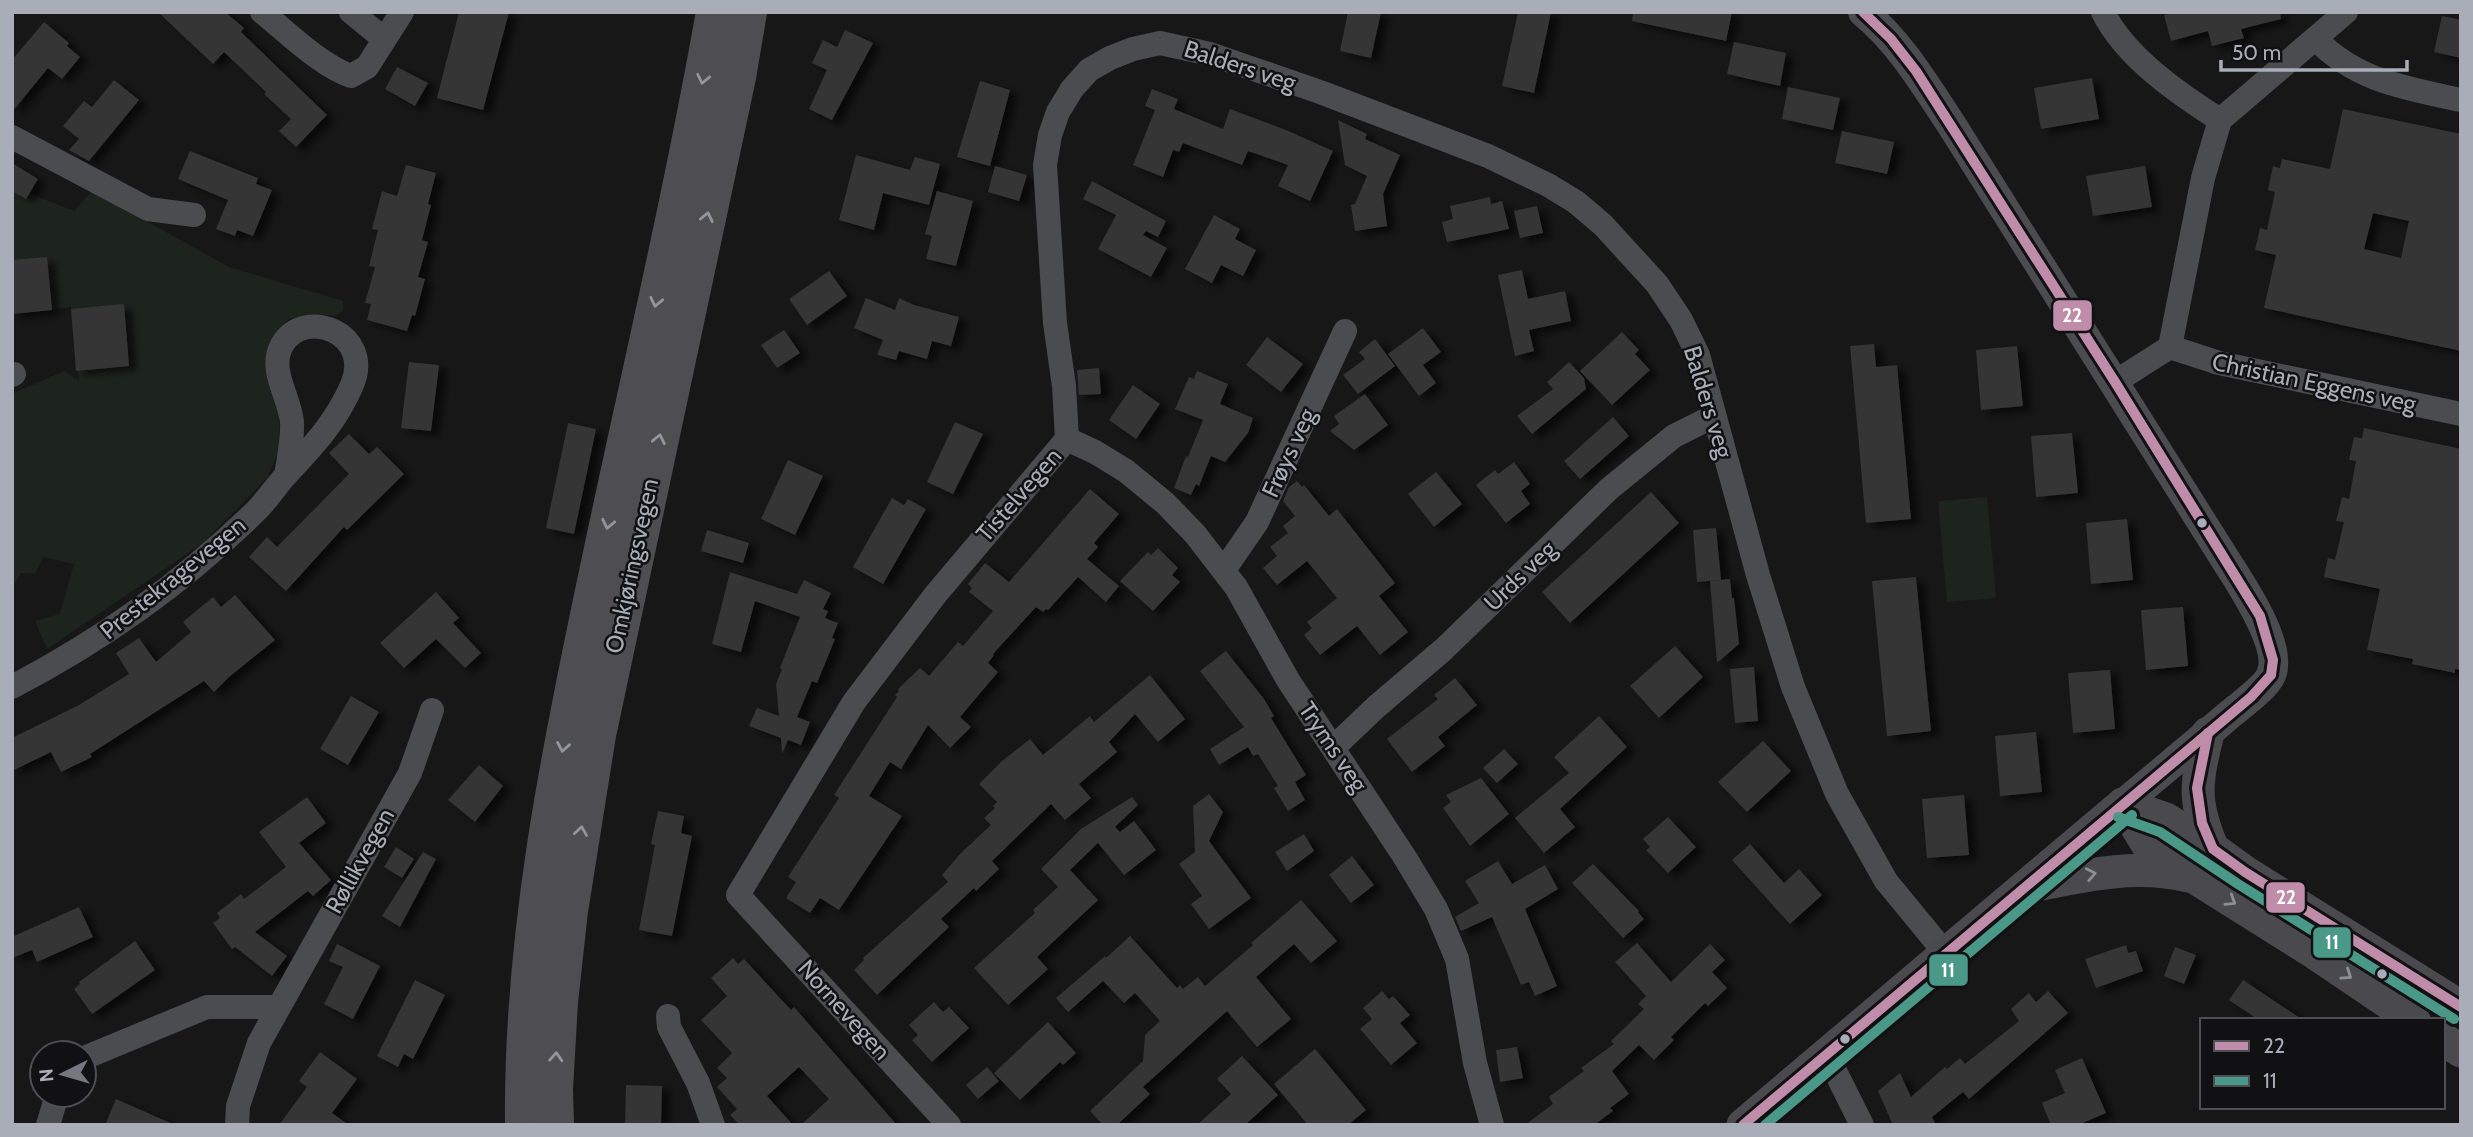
<svg xmlns="http://www.w3.org/2000/svg" width="2473" height="1137" viewBox="0 0 2473 1137" font-family="Cabin,sans-serif">
	<style>
		.green { fill: #1d241e }
		.building { fill: #353536; fill-rule: evenodd; filter: url(#shadow) }
		.lines { fill: none; stroke-linecap: round; stroke-linejoin: round }
		.minor { stroke: #4b4c50; stroke-width: 24 }
		.tertiary { stroke: #4b4c50; stroke-width: 30 }
		.secondary { stroke: #4a4a4e; stroke-width: 33 }
		.trunk { stroke: #4e4e52; stroke-width: 38 }
		.bus-1-casing { stroke: #111113; stroke-width: 16 }
		.bus-2-casing { stroke: #111113; stroke-width: 16 }
		.bus-1 { stroke: #bf8ca9; stroke-width: 10 }
		.bus-2 { stroke: #4a9988; stroke-width: 10 }
		.oneway { stroke: #92959e }
		.oneway2 { stroke: #8c8f98 }
		.bus-dot { fill: #a8adb8; stroke: #111113; stroke-width: 2.5 }
		.labels { text-anchor: middle; stroke-width: 5; stroke-linejoin: round; paint-order: stroke }
		.street-label { font-size: 24px; fill: #a8adb8; stroke: #111113 }
		.line-badge { stroke: #111113; stroke-width: 2.5 }
		.badge-label { font-size: 19px; text-anchor: middle; font-weight: bold; fill: #fff }
	</style>
	<defs>
		<filter id="shadow"><feDropShadow dx="8" dy="4.5" stdDeviation="3.5" flood-color="#0009"/></filter>
	</defs>
	<rect width="100%" height="100%" fill="#171717"/>
	<g class="green">
		<path d="M12 182 36 196 74 211 92 191 229 267 343 301V310L336 316 321 314 289 319 277 331 268 352 279 409 280 448 267 478 203 543 47 649 35 621 60 614 74 564 43 557 35 574 21 573 15 583H12V394L64 371 79 381 71 307 12 314Z"/>
		<path d="M1987 497 1996 598 1947 602 1938 501Z"/>
	</g>
	<g class="building">
		<path d="M158 12H225L244 28 241 32 327 115 296 147 279 131 291 119 264 94 266 92 224 52 213 64Z"/>
		<path d="M459 12H509L483 110 437 98Z"/>
		<path d="M1348 12H1381L1371 58 1340 51Z"/>
		<path d="M1518 12H1551L1534 93 1502 86Z"/>
		<path d="M1633 12H1732L1726 41 1632 21Z"/>
		<path d="M2176 12H2280L2281 19 2241 29 2244 38 2212 46 2208 31 2171 41 2164 15Z"/>
		<path d="M2442 16 2461 20V58L2434 52Z"/>
		<path d="M44 22 69 43 67 46 80 57 62 79 48 68 12 112V60Z"/>
		<path d="M845 30 873 43 832 120 809 109 827 70 812 63 823 40 837 47Z"/>
		<path d="M1734 42 1786 53 1780 86 1727 74Z"/>
		<path d="M397 67 428 83 415 106 385 89Z"/>
		<path d="M2092 78 2099 119 2041 129 2034 88Z"/>
		<path d="M114 80 139 100 89 161 69 150 79 139 63 126 84 101 92 107Z"/>
		<path d="M980 81 1010 90 990 166 957 157Z"/>
		<path d="M1788 87 1840 98 1833 130 1782 119Z"/>
		<path d="M1152 89 1178 99 1174 109 1223 129 1230 109 1286 130 1333 151 1310 201 1278 186 1288 165 1248 151 1242 165 1183 143 1179 152 1173 150 1163 177 1133 165 1155 110 1145 106Z"/>
		<path d="M2343 109 2461 134V351L2264 308 2276 255 2255 250 2260 228 2267 230 2275 192 2268 190 2273 166 2280 168 2282 159 2330 169ZM2373 213 2409 221 2401 258 2364 249Z"/>
		<path d="M1338 120 1367 134 1365 139 1400 155 1383 194 1387 226 1355 231 1351 205 1355 204 1367 176 1345 165Z"/>
		<path d="M1842 131 1894 142 1887 174 1835 163Z"/>
		<path d="M190 151 258 178 256 184 272 190 253 236 237 230 235 236 216 229 228 200 178 179Z"/>
		<path d="M856 155 910 170 915 157 940 164 929 205 883 193 874 230 839 220Z"/>
		<path d="M12 163 38 179 26 199 12 191Z"/>
		<path d="M406 165 436 173 428 204 431 205 422 240 428 242 418 277 425 279 415 316 412 315 407 331 367 320 371 304 365 303 375 267 369 266 378 230 372 229 382 191 397 196Z"/>
		<path d="M995 166 1027 175 1019 201 988 192Z"/>
		<path d="M2145 166 2152 207 2093 216 2086 176Z"/>
		<path d="M1092 181 1166 221 1158 237 1146 231 1143 235 1167 248 1151 277 1098 249 1116 215 1083 199Z"/>
		<path d="M937 191 973 201 956 266 926 259 932 236 925 234Z"/>
		<path d="M1490 197 1491 204 1502 201 1509 229 1447 242 1442 222 1453 219 1450 206Z"/>
		<path d="M1537 206 1543 233 1520 238 1514 211Z"/>
		<path d="M1214 215 1240 229 1235 239 1256 250 1243 276 1221 265 1212 283 1185 269Z"/>
		<path d="M47 257 52 310 12 314V260Z"/>
		<path d="M1522 270 1528 299 1565 291 1571 321 1529 330 1534 351 1515 356 1498 275Z"/>
		<path d="M829 271 847 296 807 325 789 299Z"/>
		<path d="M866 298 895 310 899 298 914 305 959 317 951 346 932 341 927 359 899 351 896 360 877 355 883 340 854 328Z"/>
		<path d="M124 304 129 366 76 371 71 309Z"/>
		<path d="M1423 328 1441 352 1423 365 1436 383 1419 396 1388 354Z"/>
		<path d="M784 330 800 353 777 368 761 345Z"/>
		<path d="M1622 332 1639 350 1635 354 1650 370 1612 405 1580 371Z"/>
		<path d="M1267 337 1303 364 1281 392 1246 365Z"/>
		<path d="M1375 339 1395 366 1358 394 1343 375 1365 359 1359 352Z"/>
		<path d="M1874 344 1876 367 1897 365 1911 519 1866 523 1850 346Z"/>
		<path d="M2017 346 2023 406 1981 410 1976 350Z"/>
		<path d="M409 362 439 365 431 431 401 428Z"/>
		<path d="M1569 362 1584 378 1586 389 1532 434 1517 416 1553 389 1547 382Z"/>
		<path d="M1099 368 1101 394 1079 395 1077 370Z"/>
		<path d="M1197 371 1228 384 1220 404 1253 418 1248 433 1225 462 1211 456 1199 486 1196 484 1191 495 1174 488 1186 456 1188 457 1203 420 1175 409 1189 377 1194 379Z"/>
		<path d="M1133 385 1160 404 1136 439 1109 420Z"/>
		<path d="M1365 394 1388 425 1354 450 1330 431 1339 424 1334 416Z"/>
		<path d="M1613 417 1629 436 1580 479 1564 461Z"/>
		<path d="M955 422 983 434 953 494 927 482Z"/>
		<path d="M568 423 596 429 574 534 546 528Z"/>
		<path d="M2364 428 2461 449V670L2455 669V673L2412 664 2413 659 2367 650 2380 589 2324 577 2328 558 2335 560 2344 522 2336 521 2342 497 2349 499 2356 461 2349 460 2354 437 2362 438Z"/>
		<path d="M2072 433 2078 493 2036 497 2031 436Z"/>
		<path d="M349 434 369 454 377 447 404 474 347 530 344 527 286 591 249 557 267 537 277 547 349 474 329 453Z"/>
		<path d="M788 460 823 476 795 535 761 519Z"/>
		<path d="M1514 462 1530 484 1521 491 1530 504 1506 523 1476 485 1495 470 1498 474Z"/>
		<path d="M1436 472 1462 504 1434 527 1408 494Z"/>
		<path d="M1297 481 1302 487 1304 485 1329 516 1337 509 1395 583 1379 596 1408 632 1380 655 1357 626 1320 655 1304 635 1312 628 1307 622 1337 598 1307 561 1277 585 1263 568 1277 556 1270 547 1288 533 1283 526 1295 516 1283 501 1289 487Z"/>
		<path d="M1090 489 1119 514 1094 543 1098 547 1087 559 1119 586 1106 602 1078 577 1048 610 1046 609 1043 612 1036 607 993 654 994 655 988 663 998 672 960 717 971 727 950 748 928 725 901 769 890 762 869 796 902 816 839 910 820 898 810 913 786 898 796 882 788 877 839 798 834 795 897 697 895 695 899 691 898 689 920 668 929 676 958 642 963 646 993 611 969 592 972 588 968 584 985 563 1009 582Z"/>
		<path d="M1651 492 1679 523 1570 623 1542 592Z"/>
		<path d="M892 498 904 505 908 499 926 509 883 584 853 567Z"/>
		<path d="M2127 519 2133 580 2091 584 2086 523Z"/>
		<path d="M1716 528 1721 580 1697 582 1693 530Z"/>
		<path d="M707 530 749 543 743 563 701 551Z"/>
		<path d="M1158 548 1178 568 1172 575 1180 582 1153 611 1120 581 1148 552 1151 555Z"/>
		<path d="M730 572 797 594 804 580 831 593 823 609 828 611 825 618 838 623 832 638 835 639 817 683 812 681 797 717 810 722 801 745 788 740 782 754 781 738 749 726 757 708 779 716 776 684 782 669 780 668 800 617 755 601 741 652 712 644Z"/>
		<path d="M1916 577 1931 731 1887 736 1872 581Z"/>
		<path d="M1730 579 1732 598H1734L1739 644 1717 663 1710 581Z"/>
		<path d="M436 592 459 618 453 623 481 653 465 668 436 639 404 668 380 643Z"/>
		<path d="M235 595 275 640 229 677 214 692 204 681 90 754 92 757 61 772 51 752 12 771V738L79 705 129 674 116 653 139 638 156 662 191 632 183 622 213 597 221 607Z"/>
		<path d="M2183 607 2188 666 2146 670 2141 610Z"/>
		<path d="M1675 646 1703 677 1659 718 1630 686Z"/>
		<path d="M1226 651 1264 699 1274 716 1271 718 1306 775 1295 782 1305 800 1288 811 1274 788 1278 786 1258 754 1253 756 1248 747 1219 765 1210 749 1244 727 1200 671Z"/>
		<path d="M1754 667 1758 721 1735 723 1730 669Z"/>
		<path d="M2110 670 2115 729 2073 733 2068 673Z"/>
		<path d="M1150 675 1185 719 1158 742 1135 714 1109 742 1117 752 1079 784 1091 798 1065 820 1051 804 992 861 999 869 976 891 974 888 941 919 949 927 877 995 854 970 864 960 863 958 948 882 942 875 961 853 991 825 984 818 995 808 993 806 997 802 979 784 1001 762 1030 739 1043 755 1090 716 1094 722Z"/>
		<path d="M1455 678 1477 705 1438 737 1445 746 1412 772 1387 739 1438 699 1434 695Z"/>
		<path d="M351 696 379 712 348 765 320 749Z"/>
		<path d="M1599 716 1627 747 1560 809 1575 827 1544 853 1515 818 1569 773 1554 757Z"/>
		<path d="M2036 732 2042 792 2000 796 1995 736Z"/>
		<path d="M1763 741 1791 771 1747 812 1718 782Z"/>
		<path d="M1504 749 1518 764 1497 783 1483 768Z"/>
		<path d="M479 765 503 786 475 822 448 800Z"/>
		<path d="M1481 778 1509 814 1470 846 1443 808 1451 802 1446 795Z"/>
		<path d="M1209 794 1223 812 1209 841 1251 898 1209 929 1191 904 1202 896 1179 864 1195 852 1193 806Z"/>
		<path d="M1964 795 1969 855 1927 858 1922 799Z"/>
		<path d="M307 797 326 823 299 843 331 880 313 896 308 891 255 932 287 956 272 976 235 947 232 949 213 923 220 918 217 913 241 894 244 899 286 867 259 832Z"/>
		<path d="M1132 797 1138 805 1115 827 1120 832 1134 821 1156 850 1124 875 1098 843 1070 870 1098 900 1037 957 1048 969 1008 1005 974 968 1035 913 1033 910 1058 887 1041 869 1081 829Z"/>
		<path d="M658 811 684 816 681 833 692 836 672 936 639 930 655 845 651 844Z"/>
		<path d="M1668 817 1696 847 1668 873 1646 850 1650 847 1643 839Z"/>
		<path d="M1304 834 1314 851 1287 871 1275 852Z"/>
		<path d="M1750 844 1784 883 1799 869 1822 895 1790 924 1732 860Z"/>
		<path d="M396 847 414 859 402 878 384 867Z"/>
		<path d="M423 852 436 859 400 927 382 916Z"/>
		<path d="M1352 856 1374 885 1351 903 1329 875Z"/>
		<path d="M1498 861 1512 884 1545 865 1558 889 1525 909 1557 986 1535 996 1529 982 1521 985 1492 917 1461 931 1455 917 1479 903 1465 881Z"/>
		<path d="M1593 864 1639 911 1638 912 1644 919 1623 938 1572 883Z"/>
		<path d="M1301 900 1337 941 1311 963 1294 944 1256 977 1291 1019 1257 1047 1227 1011 1143 1087 1150 1094 1117 1125H1103L1090 1111 1143 1061 1145 1035 1160 1021 1135 993 1124 1003 1103 981 1068 1012 1056 998 1105 956 1106 958 1130 936 1177 988 1180 985 1183 989 1198 977 1205 986 1253 945 1251 943Z"/>
		<path d="M79 907 93 937 37 962 32 950 12 958V937Z"/>
		<path d="M135 941 155 970 92 1014 74 989 80 984 79 982Z"/>
		<path d="M1637 943 1671 982 1710 944 1725 960 1712 972 1727 988 1708 1006 1705 1003 1671 1037 1674 1040 1654 1060 1639 1045 1612 1071 1629 1094 1610 1108 1613 1111 1594 1125H1525L1553 1104 1549 1097 1584 1071 1581 1068 1614 1044 1611 1041 1644 1009 1638 1004 1646 996 1615 962Z"/>
		<path d="M337 944 380 966 353 1019 324 1004 343 967 329 961Z"/>
		<path d="M2126 945 2128 953 2136 951 2143 971 2096 988 2085 959Z"/>
		<path d="M2175 947 2196 955 2184 984 2164 976Z"/>
		<path d="M733 958 738 964 744 959 791 1010 794 1007 897 1125H801L829 1099 799 1067 767 1096 793 1125H740L730 1115 737 1109 717 1087 727 1078 717 1068 732 1053 701 1020 727 996 711 978Z"/>
		<path d="M415 980 445 995 413 1059 404 1054 398 1067 377 1056Z"/>
		<path d="M2243 980 2303 1020H2259L2229 1000Z"/>
		<path d="M1382 991 1389 999 1393 996 1410 1015 1400 1023 1417 1043 1391 1065 1360 1029 1372 1019 1363 1008Z"/>
		<path d="M2048 991 2068 1013 1969 1099 1963 1092 1932 1117 1936 1125H1893L1878 1091 1900 1073 1911 1097 1945 1067 1947 1069 1960 1058 1965 1064 2019 1021 2011 1009 2029 993 2036 1002Z"/>
		<path d="M934 1002 943 1012 949 1007 969 1028 932 1062 912 1040 918 1035 909 1025Z"/>
		<path d="M1048 1022 1076 1053 1063 1065 1060 1062 1020 1100 994 1073Z"/>
		<path d="M1517 1047 1523 1078 1500 1082 1496 1050Z"/>
		<path d="M1315 1049 1366 1110 1348 1125H1308L1274 1084Z"/>
		<path d="M320 1052 357 1079 332 1113 349 1125H279L307 1087 299 1081Z"/>
		<path d="M1242 1056 1278 1095 1245 1125H1197L1231 1094 1217 1079Z"/>
		<path d="M2082 1058 2106 1113 2078 1125H2051L2042 1103 2065 1093 2055 1070Z"/>
		<path d="M987 1067 999 1081 978 1099 966 1085Z"/>
		<path d="M626 1085 662 1086 661 1125H625Z"/>
		<path d="M116 1099 175 1125H105Z"/>
	</g>
	<g class="lines">
		<g class="minor">
			<path d="M262 12C288 33 320 65 351 76L367 67 402 12"/>
			<path d="M351 12 384 39"/>
			<path d="M2103 12C2125 57 2179 94 2220 120"/>
			<path d="M2316 39C2356 81 2406 88 2461 100"/>
			<path d="M12 137 148 209 194 215"/>
			<path d="M2170 347 2219 363 2461 414"/>
			<path d="M12 375 14 374"/>
			<path d="M2115 382 2170 347 2203 178 2220 120 2346 12"/>
			<path d="M1067 439 1095 452 1126 471 1165 503 1195 534 1236 587 1288 680 1404 856 1436 909 1457 959 1475 1063 1492 1125"/>
			<path d="M1224 570 1257 522 1345 331"/>
			<path d="M12 687C105 638 181 584 256 511 267 500 276 486 287 474 314 445 336 422 352 385 374 333 304 306 282 345 268 370 290 397 292 422 293 439 289 457 286 475"/>
			<path d="M1334 747 1376 707 1444 649 1609 489 1674 436 1714 416"/>
			<path d="M668 1016 669 1027 698 1083 713 1125"/>
			<path d="M1827 1055 1862 1125"/>
			<path d="M84 1058 207 1007H277"/>
			<path d="M48 1125 57 1095"/>
			<path d="M237 1125 238 1106 259 1043 410 773 432 710"/>
			<path d="M949 1125 738 895 854 702 936 594 1067 439 1064 386 1055 323 1045 165 1050 135 1058 112 1072 89 1089 70 1110 58 1133 49 1160 43 1210 54 1320 92 1488 156 1548 185 1576 202 1603 225 1657 284 1681 320 1698 355 1758 575 1793 687 1837 794 1886 881 1946 954"/>
		</g>
		<path class="tertiary" d="M1863 12C1900 42 1925 85 1951 124L2225 559C2240 583 2284 646 2271 675 2267 686 2239 707 2229 715 2194 745 2158 775 2123 804"/>
		<g class="secondary">
			<path d="M2208 733C2196 782 2192 801 2213 849"/>
			<path d="M2123 804 2166 819 2213 849 2245 872 2461 1007"/>
			<path d="M2123 804 2147 844 2194 877 2315 953 2414 1020"/>
			<path d="M2027 887C2082 876 2132 863 2188 876"/>
			<path d="M2443 1039 2461 1051"/>
			<path d="M1743 1125 2123 804"/>
		</g>
		<g class="trunk">
			<path d="M524 1125C522 937 560 751 599 568 638 383 682 198 715 12"/>
			<path d="M555 1125 554 1089 559 1002 569 911 597 735 737 77 748 12"/>
		</g>
		<g class="bus-1-casing">
			<g id="bus-1">
				<path d="M2208 733 2197 788 2202 823 2213 849 2245 872 2461 1007"/>
				<path d="M1743 1125 2251 697 2271 675 2273 660 2260 616 2115 382 1916 71 1891 39 1863 12"/>
			</g>
		</g>
		<g class="bus-2-casing">
			<g id="bus-2">
				<path d="M2118 817 2160 832 2238 884 2454 1019"/>
				<path d="M1765 1125 2132 815"/>
			</g>
		</g>
		<use href="#bus-1" class="bus-1"/>
		<use href="#bus-2" class="bus-2"/>
	</g>
	<defs><path id="oneway-chevron" d="M-2-3.5L2.5 0L-2 3.5" fill="none" stroke-width="1.6" stroke-linecap="round" stroke-linejoin="round" transform="scale(1.75)"/></defs>
	<g class="oneway">
		<use href="#oneway-chevron" transform="translate(703 79) rotate(102)"/>
		<use href="#oneway-chevron" transform="translate(707 217) rotate(-78)"/>
		<use href="#oneway-chevron" transform="translate(656 302) rotate(102)"/>
		<use href="#oneway-chevron" transform="translate(659 439) rotate(-78)"/>
		<use href="#oneway-chevron" transform="translate(608 524) rotate(102)"/>
		<use href="#oneway-chevron" transform="translate(563 747) rotate(100)"/>
		<use href="#oneway-chevron" transform="translate(581 831) rotate(-81)"/>
		<use href="#oneway-chevron" transform="translate(556 1057) rotate(-87)"/>
	</g>
	<g class="oneway2">
		<use href="#oneway-chevron" transform="translate(2091 874) rotate(-11)"/>
		<use href="#oneway-chevron" transform="translate(2231 901) rotate(32)"/>
		<use href="#oneway-chevron" transform="translate(2347 975) rotate(34)"/>
	</g>
	<g class="bus-dot">
		<circle cx="2202" cy="523" r="6"/>
		<circle cx="2382" cy="974" r="6"/>
		<circle cx="1845" cy="1039" r="6"/>
	</g>
	<g class="labels">
		<g class="street-label">
			<text transform="translate(1240 66) rotate(18)" y="8">Balders veg</text>
			<text transform="translate(2314 383) rotate(12)" y="8">Christian Eggens veg</text>
			<text transform="translate(1708 402) rotate(73)" y="8">Balders veg</text>
			<text transform="translate(1289 453) rotate(-65)" y="8">Frøys veg</text>
			<text transform="translate(1019 495) rotate(-49)" y="8">Tistelvegen</text>
			<text transform="translate(632 566) rotate(-78)" y="8">Omkjøringsvegen</text>
			<text transform="translate(1520 576) rotate(-44)" y="8">Urds veg</text>
			<text transform="translate(173 578) rotate(-39)" y="8">Prestekragevegen</text>
			<text transform="translate(1333 747) rotate(56)" y="8">Tryms veg</text>
			<text transform="translate(360 861) rotate(-61)" y="8">Røllikvegen</text>
			<text transform="translate(844 1010) rotate(48)" y="8">Nornevegen</text>
		</g>
	</g>
	<g class="line-badge">
		<rect x="2052" y="299" width="41" height="33" rx="7" fill="#bf8ca9"/>
		<rect x="2265" y="881" width="41" height="33" rx="7" fill="#bf8ca9"/>
		<rect x="2312" y="926" width="40" height="33" rx="7" fill="#4a9988"/>
		<rect x="1928" y="953" width="41" height="34" rx="7" fill="#4a9988"/>
	</g>
	<g class="badge-label">
		<text x="2072" y="322">22</text>
		<text x="2286" y="904">22</text>
		<text x="2332" y="949">11</text>
		<text x="1948" y="977">11</text>
	</g>
	<rect width="2473" height="1137" fill="none" stroke="#a8adb8" stroke-width="28"/>
	<rect x="2200" y="1018" width="245" height="91" fill="#111113" stroke="#4d4f55" stroke-width="2"/>
	<rect x="2214" y="1041" width="35" height="10" fill="#bf8ca9" stroke="#4d4f55" stroke-width="2"/>
	<text x="2263" y="1053" font-size="21" fill="#a8adb8">22</text>
	<rect x="2214" y="1076" width="35" height="10" fill="#4a9988" stroke="#4d4f55" stroke-width="2"/>
	<text x="2263" y="1088" font-size="21" fill="#a8adb8">11</text>
	<g transform="translate(63 1074) rotate(265)"><circle r="33" fill="#111113" stroke="#4d4f55" stroke-width="2"/>
	<path d="M0-5L12 26L0 18L-12 26Z" fill="#757880"/>
	<text y="-10" font-size="19" font-weight="bold" text-anchor="middle" fill="#a8adb8">N</text>
	</g>
	<path d="M2221 60v10h186v-10" fill="none" stroke="#a8adb8" stroke-width="3.5"/>
	<text x="2232" y="60" font-size="21" fill="#a8adb8" stroke="#111113" stroke-width="5" paint-order="stroke">50 m</text>
</svg>
